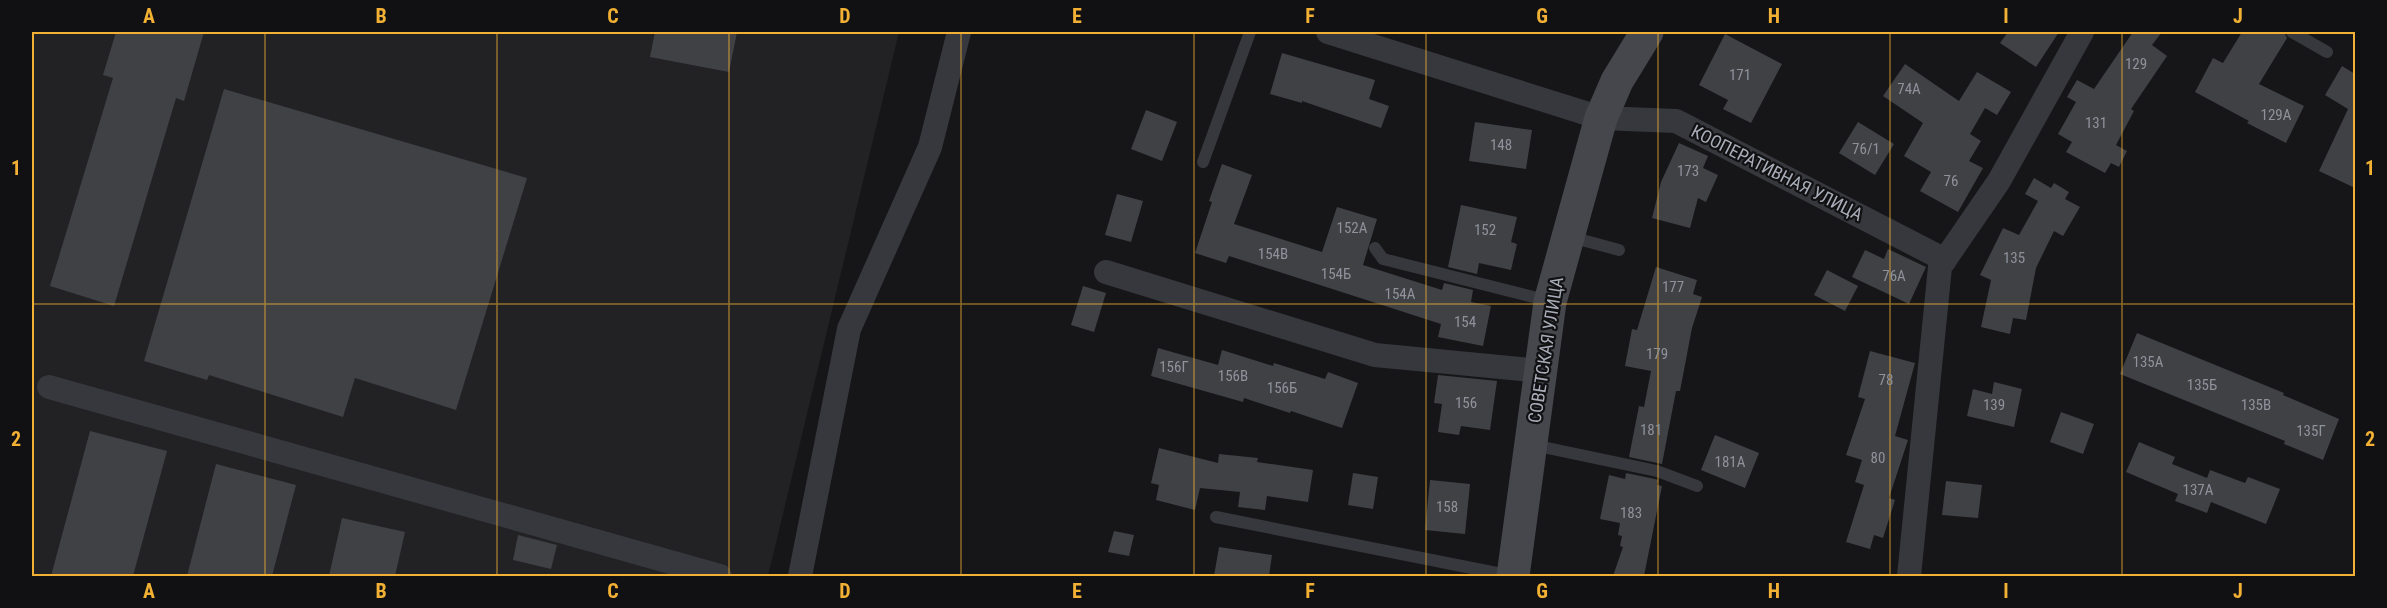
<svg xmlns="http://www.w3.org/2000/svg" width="2387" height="608" viewBox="0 0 2387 608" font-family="'Roboto Condensed',sans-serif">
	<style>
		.built { fill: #222225 }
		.building { fill: #404145 }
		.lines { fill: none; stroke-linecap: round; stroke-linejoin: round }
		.lane { stroke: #37383d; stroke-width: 12 }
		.street { stroke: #37383d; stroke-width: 24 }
		.secondary { stroke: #45474d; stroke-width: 33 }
		.grid { fill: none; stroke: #f2b134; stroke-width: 1.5; stroke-opacity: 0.55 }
		.labels { text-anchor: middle; stroke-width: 4.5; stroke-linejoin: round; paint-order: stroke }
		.number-label { font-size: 15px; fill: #8e929b }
		.street-label { font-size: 18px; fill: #a8adb8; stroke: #111113 }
		.neatline { fill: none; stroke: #f2b134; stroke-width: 2 }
		.grid-label { font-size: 20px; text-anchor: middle; font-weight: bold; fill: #f2b134 }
	</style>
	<rect width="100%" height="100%" fill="#161618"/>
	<path class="built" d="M32 32H899L768 576H32Z"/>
	<g class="building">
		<path d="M116 32H204L184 101 176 98 114 306 50 286 113 78 103 75Z"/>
		<path d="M655 32H737L729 72 650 57Z"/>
		<path d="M2008 32H2059L2036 67 2000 43Z"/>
		<path d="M2133 32H2162L2152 45 2167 56 2131 109 2134 111 2116 145 2127 151 2119 167 2111 163 2105 173 2066 152 2072 142 2058 134 2076 102 2067 97 2077 80 2094 89Z"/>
		<path d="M2242 32H2284L2287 38 2259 84 2304 106 2286 143 2247 123 2249 121 2195 92 2213 58 2223 63Z"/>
		<path d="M1725 34 1782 64 1751 123 1723 109 1728 100 1699 85Z"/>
		<path d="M1282 53 1375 80 1369 99 1389 106 1381 128 1302 101V103L1270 94Z"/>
		<path d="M1905 64 1959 101 1977 72 2011 92 1997 115 1985 108 1970 134 1981 141 1969 161 1983 168 1958 212 1920 191 1931 172 1904 156 1923 123 1883 96Z"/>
		<path d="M2342 66 2355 74V188L2319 171 2348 109 2325 95Z"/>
		<path d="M224 89 527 178 456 410 355 378 343 417 209 375 207 380 144 361Z"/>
		<path d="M1146 110 1177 122 1162 161 1131 149Z"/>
		<path d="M1475 122 1532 130 1526 169 1469 161Z"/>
		<path d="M1858 122 1894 144 1875 175 1839 153Z"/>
		<path d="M1679 143 1708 156 1703 168 1718 175 1706 202 1698 198 1690 228 1652 218 1661 182Z"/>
		<path d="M1222 164 1252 175 1234 224 1322 252 1337 207 1377 219 1363 265 1442 290 1444 283 1473 290 1471 302 1491 306 1483 346 1438 337 1441 324 1351 295 1229 256 1226 263 1195 253 1212 202 1209 201Z"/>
		<path d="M2034 178 2051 188 2054 183 2069 192 2065 199 2080 207 2063 236 2054 231 2036 268 2026 320 2013 318 2010 334 1981 327 1991 280 1980 275 2003 228 2019 235 2038 201 2025 194Z"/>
		<path d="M1117 194 1143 201 1131 242 1105 235Z"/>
		<path d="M1461 205 1517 217 1511 242 1517 244 1511 270 1479 263 1477 274 1448 267Z"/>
		<path d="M1888 249 1926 267 1909 304 1852 277 1865 250 1884 259Z"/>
		<path d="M1656 267 1697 280 1693 294 1702 297 1692 328 1680 391H1676L1662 464 1629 457 1639 406 1644 407 1651 371 1625 366 1632 329 1637 330Z"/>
		<path d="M1827 270 1858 286 1845 311 1814 295Z"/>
		<path d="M1083 286 1106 293 1094 332 1071 325Z"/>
		<path d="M2137 333 2284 393 2283 395 2339 419 2323 460 2284 444 2285 441 2120 374Z"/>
		<path d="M1158 348 1218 365 1222 350 1273 366 1274 363 1325 379 1328 372 1358 383 1342 428 1291 411 1290 413 1244 398 1243 402 1151 376Z"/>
		<path d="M1870 351 1915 363 1895 436 1908 440 1889 498 1895 500 1883 538 1874 535 1870 549 1846 542 1864 485 1855 482 1862 460 1846 455 1865 399 1858 397Z"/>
		<path d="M1438 375 1497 381 1490 430 1461 426 1459 435 1438 432 1442 404 1434 403Z"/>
		<path d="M1994 382 2022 389 2014 427 1967 416 1973 389 1992 394Z"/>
		<path d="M2061 412 2094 424 2083 454 2050 442Z"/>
		<path d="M90 431 167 451 133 576H51Z"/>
		<path d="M1715 435 1759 453 1745 488 1701 470Z"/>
		<path d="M2139 442 2175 457 2172 464 2207 478 2210 470 2245 483 2248 477 2280 489 2266 524 2211 502 2207 513 2175 501 2178 494 2126 472Z"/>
		<path d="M1159 448 1218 463 1219 454 1258 458 1257 462 1313 470 1308 502 1267 496 1265 510 1238 507 1240 492 1200 488 1195 510 1156 500 1159 485 1151 483Z"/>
		<path d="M216 464 296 485 272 576H187Z"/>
		<path d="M1353 473 1378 477 1373 509 1348 505Z"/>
		<path d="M1626 473 1655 479 1658 480 1657 485 1662 486 1644 576H1613L1623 547 1620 546 1622 536 1618 535 1620 523 1600 519 1609 475 1625 479Z"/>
		<path d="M1430 480 1470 484 1465 534 1425 530Z"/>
		<path d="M1946 481 1982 485 1978 518 1942 515Z"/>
		<path d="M342 518 405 532 395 576H329Z"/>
		<path d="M1114 531 1134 535 1129 556 1108 552Z"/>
		<path d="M518 535 557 545 551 569 513 560Z"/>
		<path d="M1219 547 1272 555 1269 576H1214Z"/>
	</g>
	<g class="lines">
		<g class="lane">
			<path d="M2292 32 2327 52"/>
			<path d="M1203 162 1250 32"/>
			<path d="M1571 237 1619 250"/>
			<path d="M1375 248 1383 259 1549 301"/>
			<path d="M1533 445 1657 471 1697 486"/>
			<path d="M1216 517 1512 576"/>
		</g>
		<g class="street">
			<path d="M1328 32 1601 118 1676 121 1945 260"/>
			<path d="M1106 272 1375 355 1541 371"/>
			<path d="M49 387 720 576"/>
			<path d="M800 576 849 329 930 147 959 32"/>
			<path d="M1909 576 1940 267 1999 181 2082 32"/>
		</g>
		<path class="secondary" d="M1513 576 1550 302 1601 118 1617 81 1647 32"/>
	</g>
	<path class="grid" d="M265 32V576M497 32V576M729 32V576M961 32V576M1194 32V576M1426 32V576M1658 32V576M1890 32V576M2122 32V576M32 304H2356"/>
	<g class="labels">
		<g class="number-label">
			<text x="2136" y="69">129</text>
			<text x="1740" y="80">171</text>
			<text x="1909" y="94">74А</text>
			<text x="2276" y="120">129А</text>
			<text x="2096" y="128">131</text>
			<text x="1501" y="150">148</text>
			<text x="1866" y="154">76/1</text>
			<text x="1688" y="176">173</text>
			<text x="1951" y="186">76</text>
			<text x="1352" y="233">152А</text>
			<text x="1485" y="235">152</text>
			<text x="1273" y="259">154В</text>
			<text x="2014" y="263">135</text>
			<text x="1336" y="279">154Б</text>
			<text x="1894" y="281">76А</text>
			<text x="1673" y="292">177</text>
			<text x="1400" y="299">154А</text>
			<text x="1465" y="327">154</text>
			<text x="1657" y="359">179</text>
			<text x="2148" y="367">135А</text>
			<text x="1174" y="372">156Г</text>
			<text x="1233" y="381">156В</text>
			<text x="1886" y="385">78</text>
			<text x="2202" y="390">135Б</text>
			<text x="1282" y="393">156Б</text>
			<text x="1466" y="408">156</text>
			<text x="1994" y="410">139</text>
			<text x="2256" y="410">135В</text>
			<text x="1651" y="435">181</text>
			<text x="2311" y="436">135Г</text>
			<text x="1878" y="463">80</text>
			<text x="1730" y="467">181А</text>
			<text x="2198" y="495">137А</text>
			<text x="1447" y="512">158</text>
			<text x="1631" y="518">183</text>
		</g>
		<g class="street-label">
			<text transform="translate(1777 173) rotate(27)" y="6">КООПЕРАТИВНАЯ УЛИЦА</text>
			<text transform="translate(1546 350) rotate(-81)" y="6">СОВЕТСКАЯ УЛИЦА</text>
		</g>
	</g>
	<rect width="2387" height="608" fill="none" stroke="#111113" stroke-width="66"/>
	<rect x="33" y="33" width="2321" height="542" class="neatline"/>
	<g class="grid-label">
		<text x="149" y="23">A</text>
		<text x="381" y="23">B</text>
		<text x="613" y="23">C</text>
		<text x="845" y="23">D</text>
		<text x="1077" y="23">E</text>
		<text x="1310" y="23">F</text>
		<text x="1542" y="23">G</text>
		<text x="1774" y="23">H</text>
		<text x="2006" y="23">I</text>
		<text x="2238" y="23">J</text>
		<text x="16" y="175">1</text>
		<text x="2370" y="175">1</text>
		<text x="16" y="446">2</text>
		<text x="2370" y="446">2</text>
		<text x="149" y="598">A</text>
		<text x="381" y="598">B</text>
		<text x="613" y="598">C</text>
		<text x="845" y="598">D</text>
		<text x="1077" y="598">E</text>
		<text x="1310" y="598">F</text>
		<text x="1542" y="598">G</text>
		<text x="1774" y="598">H</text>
		<text x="2006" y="598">I</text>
		<text x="2238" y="598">J</text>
	</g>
</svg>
